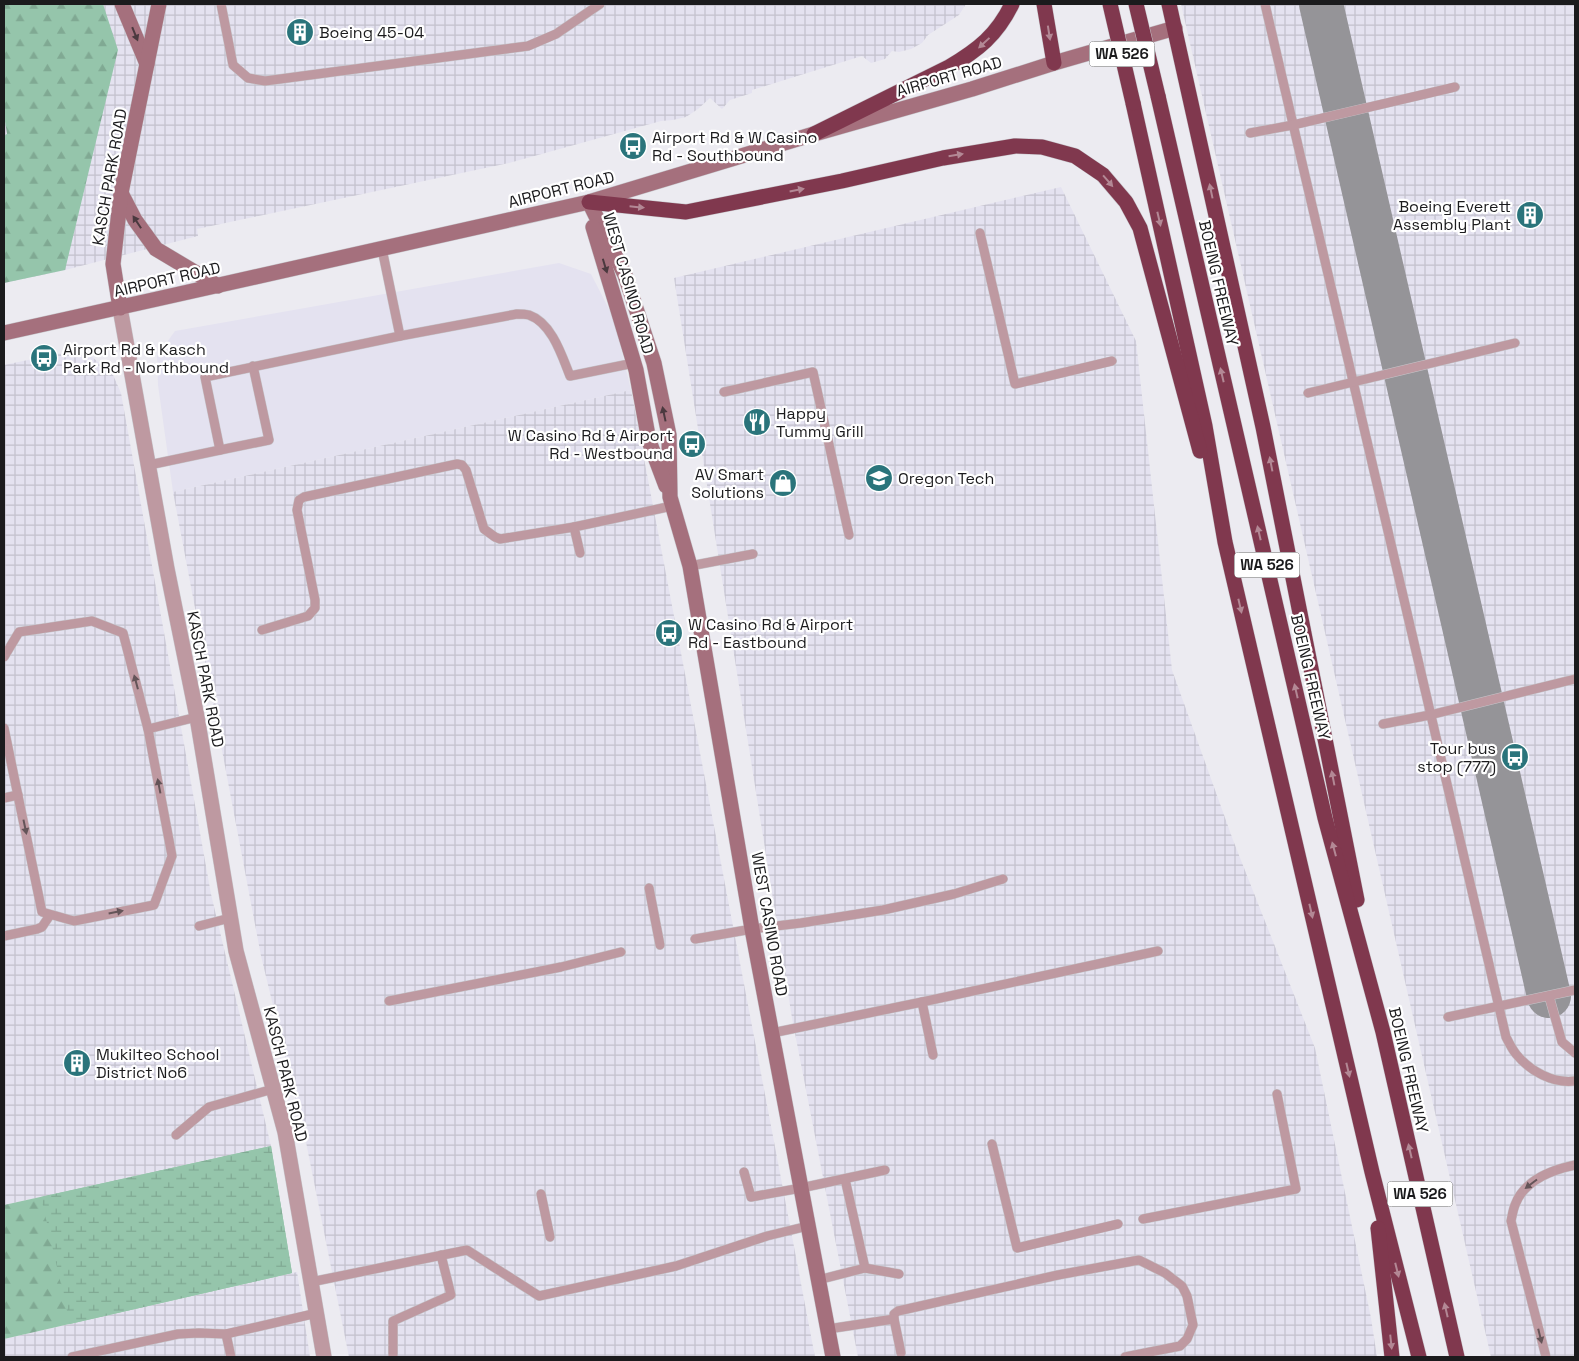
<svg xmlns="http://www.w3.org/2000/svg" width="1579" height="1361" viewBox="0 0 1579 1361" font-family="'Space Grotesk',sans-serif">
	<style>
		.built { fill: #e4e2f0 }
		.industrial { fill: url(#industrial-grid) }
		.forest { fill: url(#forest-firs) }
		.wetland { fill: url(#wetland-marsh) }
		.lines { fill: none; stroke-linecap: round; stroke-linejoin: round }
		.taxiway { stroke: #959498; stroke-width: 44 }
		.lane-casing { stroke: #c6c6cb; stroke-width: 10 }
		.street-casing { stroke: #c6c6cb; stroke-width: 16 }
		.secondary-casing { stroke: #c6c6cb; stroke-width: 16 }
		.highway-casing { stroke: #c6c6cb; stroke-width: 16 }
		.lane { stroke: #be99a1; stroke-width: 9 }
		.street { stroke: #be99a1; stroke-width: 15 }
		.secondary { stroke: #a5707d; stroke-width: 15 }
		.highway { stroke: #80384e; stroke-width: 15 }
		.highway-bridge-casing { stroke: #c6c6cb; stroke-width: 16; stroke-linecap: butt }
		.highway-bridge { stroke: #80384e; stroke-width: 15 }
		.oneway { fill: #b38895 }
		.oneway2 { fill: #4b393f }
		.oneway3 { fill: #645458 }
		.labels { text-anchor: middle; stroke-width: 4.5; stroke-linejoin: round; paint-order: stroke }
		.shield { fill: #fff; stroke: #5f5f61; stroke-width: 1 }
		.shield-label { font-size: 15px; font-weight: bold; fill: #1b1b1d }
		.poi-label { font-size: 16px; fill: #1b1b1d; stroke: #fff; text-anchor: start }
		.street-label { font-size: 16px; fill: #1b1b1d; stroke: #fff }
	</style>
	<defs>
		<pattern id="industrial-grid" width="8" height="8" patternUnits="userSpaceOnUse" patternTransform="scale(1.25)"><rect width="8" height="8" fill="#e4e2f0"/><path d="M0 4h8M4 0v8" fill="none" stroke="#c3c1cd"/></pattern>
		<pattern id="forest-firs" width="22" height="20" patternUnits="userSpaceOnUse" patternTransform="scale(1.25)"><rect width="22" height="20" fill="#95c5ab"/><path d="M5 1l3.5 6h-7zM16 11l3.5 6h-7z" fill="#80a993"/></pattern>
		<pattern id="wetland-marsh" width="20" height="14" patternUnits="userSpaceOnUse" patternTransform="scale(1.25)"><rect width="20" height="14" fill="#95c5ab"/><path d="M1 5h8M5 5V1M11 12h8M15 12V8" fill="none" stroke="#80a993"/></pattern>
	</defs>
	<rect width="100%" height="100%" fill="#ecebf1"/>
	<path class="built" d="M559 263 591 274 614 319 631 390 173 492 158 385 157 356 175 331Z"/>
	<g class="industrial">
		<path d="M4 4H966L959 15 928 35 922 43 911 49 899 52 892 51 885 59 871 63 862 56 752 90V93L730 100 722 109 710 98 698 109 686 117 673 120 661 121 509 163 197 229 198 236 65 270 4 283Z"/>
		<path d="M1181 4H1575V1357H1491Z"/>
		<path d="M1061 187 1136 341 1172 670 1233 840 1315 1048 1371 1318 1377 1357H858L792 1018 674 278Z"/>
		<path d="M71 351 90 355 113 375 121 393 211 894 271 1146 4 1205V365Z"/>
		<path d="M631 390 815 1357H349L305 1137 261 956 173 492Z"/>
		<path d="M297 1272 310 1357H4V1339Z"/>
	</g>
	<g class="forest">
		<path d="M4 4H103L118 50 65 270 4 283V136L7 134 4 115Z"/>
		<path d="M271 1146 292 1273 4 1339V1205Z"/>
	</g>
	<path class="wetland" d="M271 1146 292 1273 70 1324 41 1197Z"/>
	<g class="lines">
		<path class="taxiway" d="M1321 4 1549 996"/>
		<g class="lane-casing">
			<g id="lane">
				<path d="M221 4 233 65 248 78 265 81 528 46 556 34 600 4"/>
				<path d="M1265 4 1506 1037C1509 1043 1512 1049 1516 1054 1530 1071 1553 1084 1575 1081"/>
				<path d="M1250 133 1293 125 1455 87"/>
				<path d="M980 233 1015 384 1112 361"/>
				<path d="M400 336 517 314C521 314 525 314 529 315 552 323 562 356 570 376L634 363"/>
				<path d="M724 392 813 372 849 535"/>
				<path d="M1308 393 1515 343"/>
				<path d="M220 450 269 440 253 366"/>
				<path d="M149 465 220 450 205 377 400 336 382 249"/>
				<path d="M580 553 574 527 672 506"/>
				<path d="M690 566 753 554"/>
				<path d="M262 630 308 616 315 608V600L297 510 299 500 304 497 457 464 462 465 466 470 484 529 495 537 500 539 574 527"/>
				<path d="M4 657 19 632 92 621 123 633 148 729 172 856 154 905 74 921 42 912 4 728"/>
				<path d="M1383 724 1430 715 1575 679"/>
				<path d="M148 729 197 717"/>
				<path d="M4 798 18 795"/>
				<path d="M649 888 660 945"/>
				<path d="M199 926 230 918"/>
				<path d="M4 936 37 929 42 927 50 915"/>
				<path d="M695 939 752 929 801 923 883 910 954 894 1003 879"/>
				<path d="M1549 996 1562 1042 1575 1053"/>
				<path d="M389 1001 561 967 621 952"/>
				<path d="M922 1002 1158 951"/>
				<path d="M1448 1017 1575 990"/>
				<path d="M772 1033 922 1002 933 1055"/>
				<path d="M176 1135 209 1107 273 1089"/>
				<path d="M992 1144 1017 1248 1118 1224"/>
				<path d="M744 1172 751 1197 801 1188 885 1170"/>
				<path d="M845 1179 865 1268"/>
				<path d="M541 1194 550 1237"/>
				<path d="M1143 1219 1296 1189 1277 1094"/>
				<path d="M818 1280 865 1268 899 1274"/>
				<path d="M311 1282 467 1250 539 1296 676 1266 767 1236 808 1226"/>
				<path d="M894 1319V1314L898 1311 1058 1275 1139 1260 1165 1273 1182 1286 1187 1296 1193 1325 1187 1339 1180 1346 1125 1357"/>
				<path d="M828 1329 894 1319 901 1353"/>
				<path d="M226 1334 231 1357"/>
				<path d="M72 1357 178 1334 199 1333 226 1334 317 1313"/>
				<path d="M393 1357V1321L451 1295 441 1255"/>
				<path d="M1546 1357 1511 1221C1512 1216 1513 1210 1515 1205 1524 1180 1551 1170 1575 1165"/>
			</g>
		</g>
		<g class="street-casing">
			<path id="street" d="M120 308 167 569 197 717 236 951 285 1132 324 1357"/>
		</g>
		<g class="secondary-casing">
			<g id="secondary">
				<path d="M122 4 147 64"/>
				<path d="M121 193 135 220 156 249 218 286"/>
				<path d="M589 202 625 275 654 363 669 435 670 497 690 566 752 929 833 1357"/>
				<path d="M593 227 636 370 649 441 666 486"/>
				<path d="M120 308 113 264 121 193 159 4"/>
				<path d="M4 333 157 299 589 202 814 134 972 89 1054 63 1175 28"/>
			</g>
		</g>
		<g class="highway-casing">
			<g id="highway">
				<path d="M1044 4 1054 63"/>
				<path d="M1169 4 1263 427 1357 900"/>
				<path d="M1158 96 1325 818 1383 1032 1457 1357"/>
				<path d="M1133 103 1205 426 1225 542 1372 1172 1419 1357"/>
				<path d="M814 134 949 67C978 50 997 35 1012 4"/>
				<path d="M589 202 686 212 842 181 943 158 1015 146 1042 147 1075 156 1103 175 1126 202 1140 228 1200 451"/>
				<path d="M1378 1228 1392 1357"/>
			</g>
		</g>
		<use href="#lane" class="lane"/>
		<use href="#street" class="street"/>
		<use href="#secondary" class="secondary"/>
		<use href="#highway" class="highway"/>
		<g class="highway-bridge-casing">
			<g id="highway-bridge">
				<path d="M1110 4 1133 103"/>
				<path d="M1136 4 1158 96"/>
			</g>
		</g>
		<use href="#highway-bridge" class="highway-bridge"/>
	</g>
	<defs><path id="oneway-solid" d="M-6-.8H1V-3.2L6.5 0L1 3.2V.8H-6Z" transform="scale(1.25)"/></defs>
	<g class="oneway">
		<use href="#oneway-solid" transform="translate(1049 33) rotate(81)"/>
		<use href="#oneway-solid" transform="translate(984 43) rotate(137)"/>
		<use href="#oneway-solid" transform="translate(956 155) rotate(-9)"/>
		<use href="#oneway-solid" transform="translate(1108 181) rotate(49)"/>
		<use href="#oneway-solid" transform="translate(797 190) rotate(-11)"/>
		<use href="#oneway-solid" transform="translate(1211 191) rotate(-102)"/>
		<use href="#oneway-solid" transform="translate(637 207) rotate(6)"/>
		<use href="#oneway-solid" transform="translate(1159 219) rotate(77)"/>
		<use href="#oneway-solid" transform="translate(1222 375) rotate(-103)"/>
		<use href="#oneway-solid" transform="translate(1271 464) rotate(-101)"/>
		<use href="#oneway-solid" transform="translate(1259 533) rotate(-103)"/>
		<use href="#oneway-solid" transform="translate(1240 606) rotate(77)"/>
		<use href="#oneway-solid" transform="translate(1296 691) rotate(-103)"/>
		<use href="#oneway-solid" transform="translate(1333 778) rotate(-101)"/>
		<use href="#oneway-solid" transform="translate(1334 849) rotate(-105)"/>
		<use href="#oneway-solid" transform="translate(1311 911) rotate(77)"/>
		<use href="#oneway-solid" transform="translate(1348 1070) rotate(77)"/>
		<use href="#oneway-solid" transform="translate(1410 1151) rotate(-103)"/>
		<use href="#oneway-solid" transform="translate(1397 1270) rotate(76)"/>
		<use href="#oneway-solid" transform="translate(1446 1310) rotate(-103)"/>
		<use href="#oneway-solid" transform="translate(1391 1342) rotate(84)"/>
	</g>
	<g class="oneway2">
		<use href="#oneway-solid" transform="translate(135 34) rotate(68)"/>
		<use href="#oneway-solid" transform="translate(137 222) rotate(-123)"/>
		<use href="#oneway-solid" transform="translate(605 266) rotate(73)"/>
		<use href="#oneway-solid" transform="translate(664 414) rotate(-102)"/>
	</g>
	<g class="oneway3">
		<use href="#oneway-solid" transform="translate(136 682) rotate(-105)"/>
		<use href="#oneway-solid" transform="translate(159 786) rotate(-101)"/>
		<use href="#oneway-solid" transform="translate(25 827) rotate(78)"/>
		<use href="#oneway-solid" transform="translate(116 912) rotate(-11)"/>
		<use href="#oneway-solid" transform="translate(1531 1184) rotate(143)"/>
		<use href="#oneway-solid" transform="translate(1540 1336) rotate(76)"/>
	</g>
	<defs>
		<g id="building-disc" transform="scale(1.4375)"><circle r="9.5" fill="#2a747b" stroke="#fff"/><path d="M-4-6H4V6H1V3H-1V6H-4ZM-2.5-4.3h1.7v1.8h-1.7ZM.8-4.3h1.7v1.8H.8ZM-2.5-1h1.7V.8h-1.7ZM.8-1h1.7V.8H.8Z" fill="#fff"/></g>
		<g id="bus-disc" transform="scale(1.4375)"><circle r="9.5" fill="#2a747b" stroke="#fff"/><path d="M-5-6H5V4H4V6H2V4H-2V6H-4V4H-5ZM-3.5-4V0h7V-4ZM-3.5 1.2v1.5H-2V1.2ZM2 1.2v1.5H3.5V1.2Z" fill="#fff"/></g>
		<g id="restaurant-disc" transform="scale(1.4375)"><circle r="9.5" fill="#2a747b" stroke="#fff"/><path d="M-5-6h1v4h1v-4h1v4h1v-4h1v5L-1.5 .5V6h-2V.5L-5-1ZM5-6V6H3V1.5H1.5Q1.5-4 5-6Z" fill="#fff"/></g>
		<g id="school-disc" transform="scale(1.4375)"><circle r="9.5" fill="#2a747b" stroke="#fff"/><path d="M0-5L7-2L0 1L-7-2ZM-4 1L0 2.5L4 1V4Q0 6-4 4Z" fill="#fff"/></g>
		<g id="shop-disc" transform="scale(1.4375)"><circle r="9.5" fill="#2a747b" stroke="#fff"/><path d="M-5-2.5h2.3a2.7 3.5 0 0 1 5.4 0H5L5.5 6h-11ZM-1.5-2.5h3a1.5 2.3 0 0 0-3 0Z" fill="#fff"/></g>
	</defs>
	<g fill-rule="evenodd">
		<use href="#building-disc" x="300" y="32"/>
		<use href="#bus-disc" x="633" y="146"/>
		<use href="#building-disc" x="1530" y="215"/>
		<use href="#bus-disc" x="44" y="358"/>
		<use href="#restaurant-disc" x="757" y="422"/>
		<use href="#bus-disc" x="692" y="444"/>
		<use href="#school-disc" x="879" y="478"/>
		<use href="#shop-disc" x="783" y="483"/>
		<use href="#bus-disc" x="669" y="633"/>
		<use href="#bus-disc" x="1515" y="757"/>
		<use href="#building-disc" x="77" y="1063"/>
	</g>
	<g class="labels">
		<g class="shield">
			<rect x="1089.5" y="41.5" width="65" height="25" rx="4"/>
			<rect x="1234.5" y="552.5" width="65" height="25" rx="4"/>
			<rect x="1387.5" y="1181.5" width="65" height="25" rx="4"/>
		</g>
		<g class="shield-label">
			<text x="1122" y="59">WA 526</text>
			<text x="1267" y="570">WA 526</text>
			<text x="1420" y="1199">WA 526</text>
		</g>
		<g class="poi-label">
			<text x="319" y="38">Boeing 45-04</text>
			<text x="652" y="143">Airport Rd &amp; W Casino<tspan x="652" dy="18">Rd - Southbound</tspan></text>
			<text x="1511" y="212" text-anchor="end">Boeing Everett<tspan x="1511" dy="18">Assembly Plant</tspan></text>
			<text x="63" y="355">Airport Rd &amp; Kasch<tspan x="63" dy="18">Park Rd - Northbound</tspan></text>
			<text x="776" y="419">Happy<tspan x="776" dy="18">Tummy Grill</tspan></text>
			<text x="673" y="441" text-anchor="end">W Casino Rd &amp; Airport<tspan x="673" dy="18">Rd - Westbound</tspan></text>
			<text x="764" y="480" text-anchor="end">AV Smart<tspan x="764" dy="18">Solutions</tspan></text>
			<text x="898" y="484">Oregon Tech</text>
			<text x="688" y="630">W Casino Rd &amp; Airport<tspan x="688" dy="18">Rd - Eastbound</tspan></text>
			<text x="1496" y="754" text-anchor="end">Tour bus<tspan x="1496" dy="18">stop (777)</tspan></text>
			<text x="96" y="1060">Mukilteo School<tspan x="96" dy="18">District No6</tspan></text>
		</g>
		<g class="street-label">
			<text transform="translate(949 76) rotate(-16)" y="6">AIRPORT ROAD</text>
			<text transform="translate(109 177) rotate(-80)" y="6">KASCH PARK ROAD</text>
			<text transform="translate(561 189) rotate(-14)" y="6">AIRPORT ROAD</text>
			<text transform="translate(167 279) rotate(-13)" y="6">AIRPORT ROAD</text>
			<text transform="translate(629 283) rotate(74)" y="6">WEST CASINO ROAD</text>
			<text transform="translate(1219 283) rotate(77)" y="6">BOEING FREEWAY</text>
			<text transform="translate(1311 677) rotate(77)" y="6">BOEING FREEWAY</text>
			<text transform="translate(206 679) rotate(79)" y="6">KASCH PARK ROAD</text>
			<text transform="translate(770 924) rotate(80)" y="6">WEST CASINO ROAD</text>
			<text transform="translate(1409 1070) rotate(77)" y="6">BOEING FREEWAY</text>
			<text transform="translate(286 1074) rotate(76)" y="6">KASCH PARK ROAD</text>
		</g>
	</g>
	<rect width="1579" height="1361" fill="none" stroke="#1b1b1d" stroke-width="10"/>
</svg>
